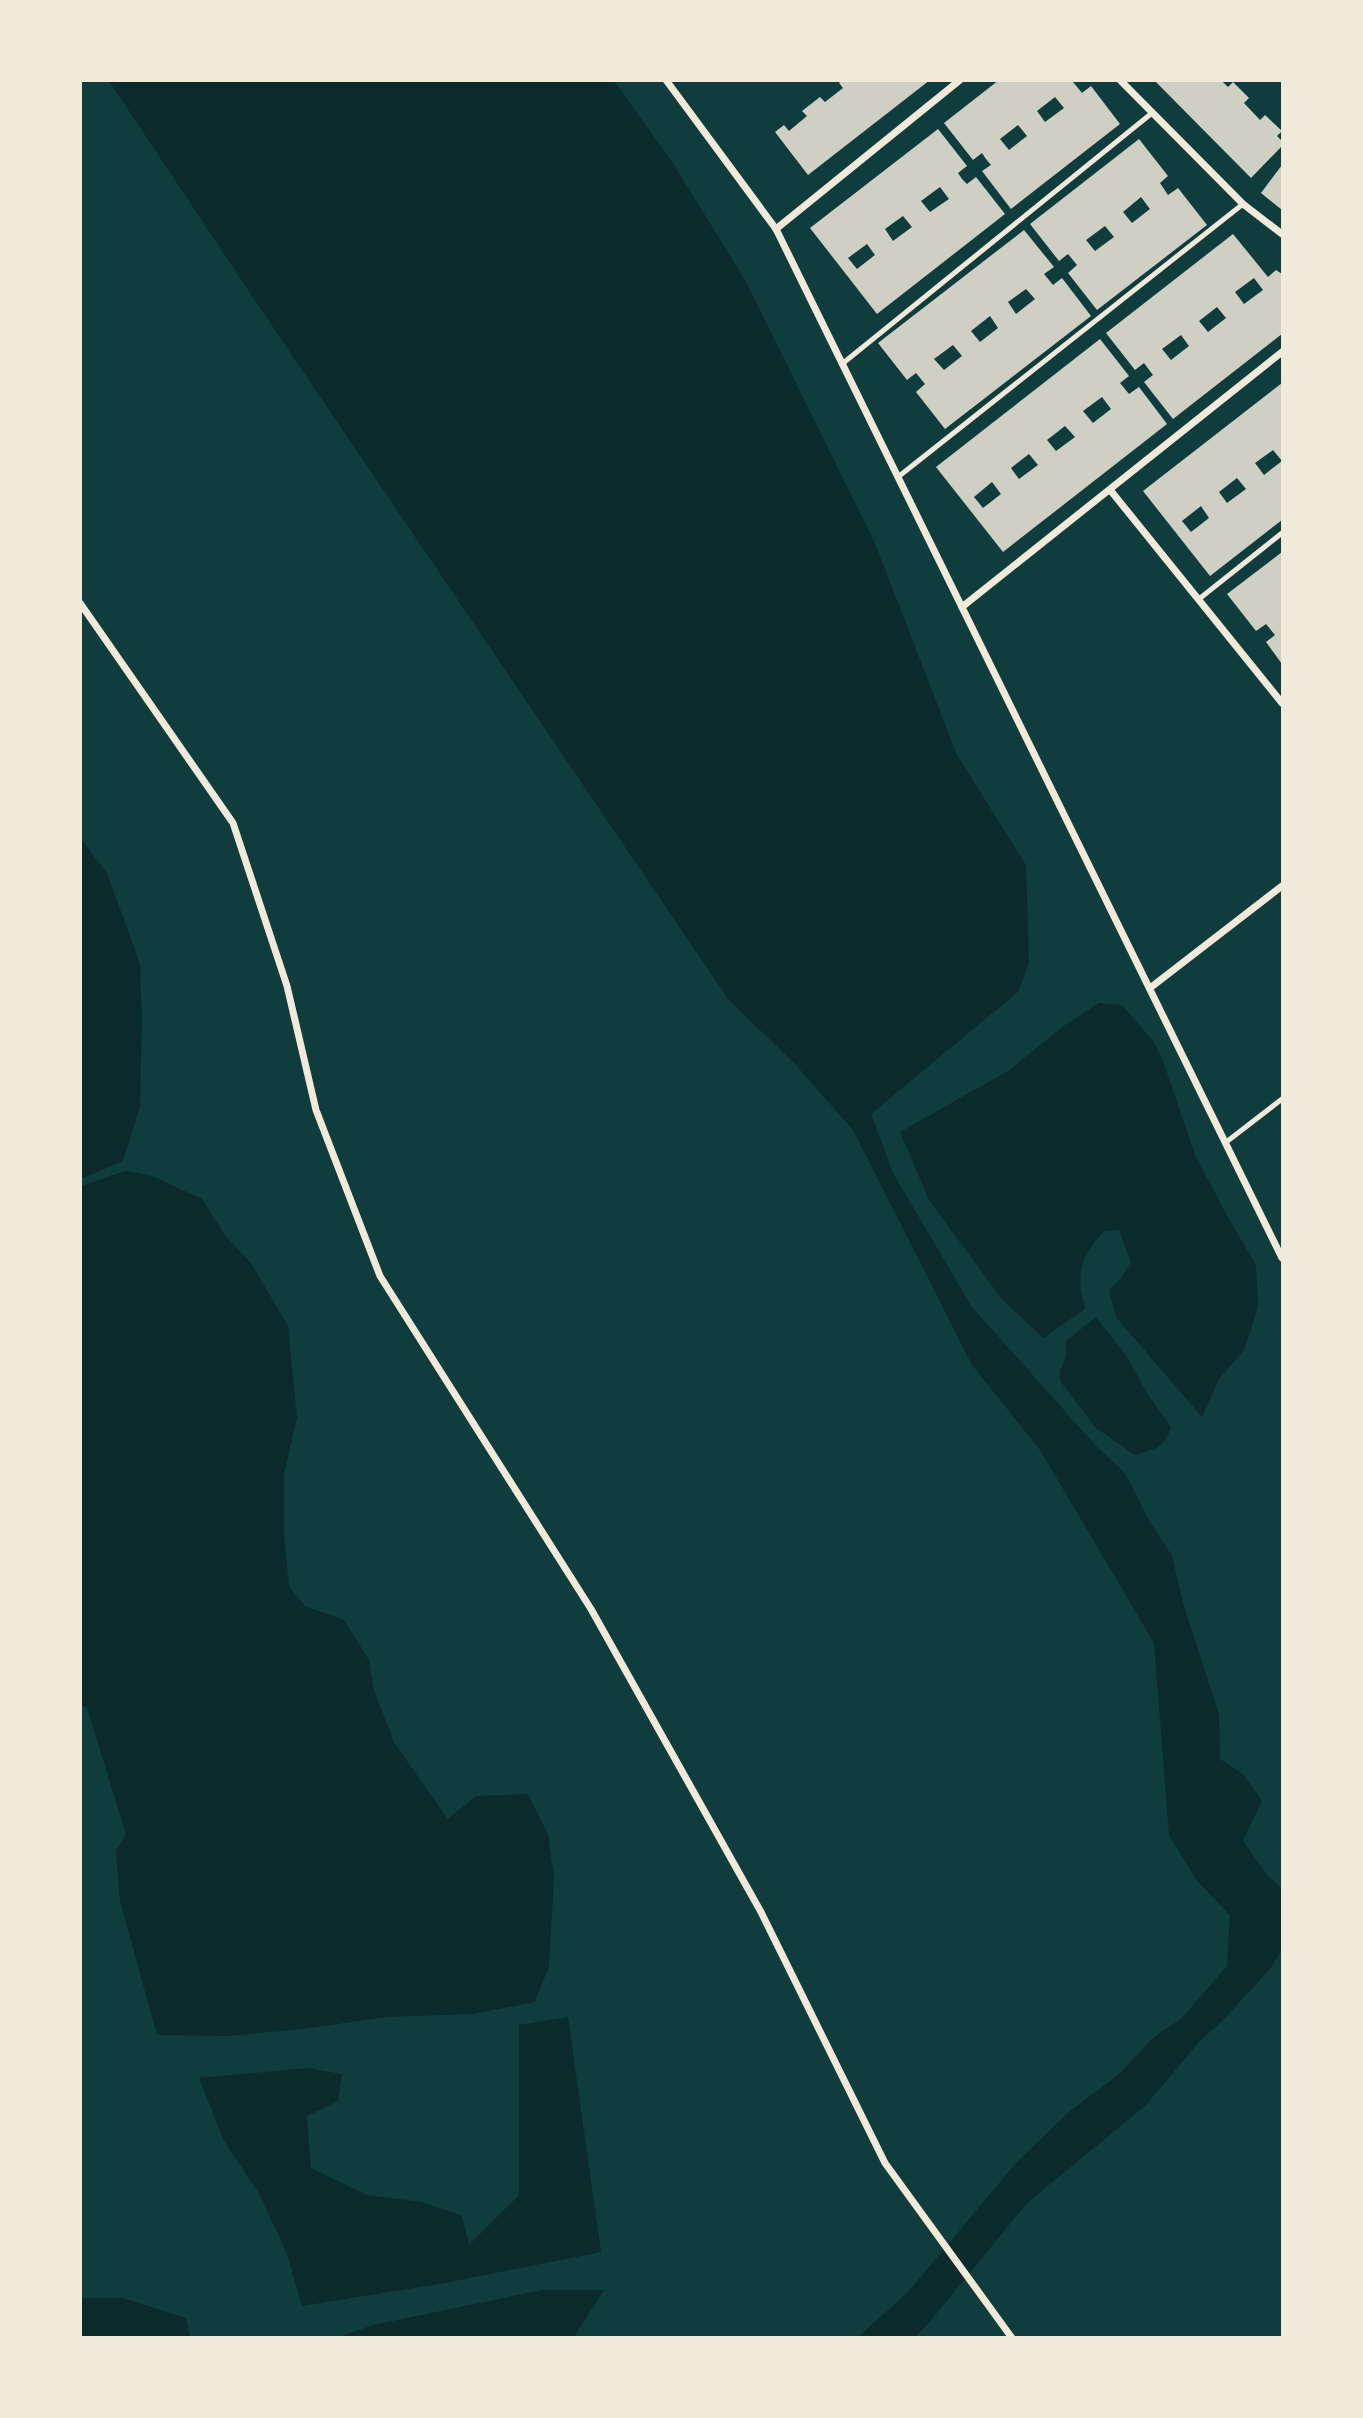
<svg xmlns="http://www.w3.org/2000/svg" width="1363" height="2418" viewBox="0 0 1363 2418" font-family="Overpass,sans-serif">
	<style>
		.water { fill: #0a2a2b }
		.building { fill: #cfcfc3; fill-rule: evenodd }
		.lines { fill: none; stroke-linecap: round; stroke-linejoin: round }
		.service { stroke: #f1e9da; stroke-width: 5 }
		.minor { stroke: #f1e9da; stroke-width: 7 }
	</style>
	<rect width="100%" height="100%" fill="#0f3d3e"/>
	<g class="water">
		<path d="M109 81H614L674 165 745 280 874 541 957 755 1026 865 1029 963 1018 992 871 1114 893 1173 972 1307 1096 1446 1125 1473 1147 1517 1172 1556 1183 1603 1219 1714 1220 1759 1243 1774 1262 1801 1243 1841 1266 1874 1282 1889V1950L1270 1969 1223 2020 1199 2042 1145 2106 1027 2203 928 2324 915 2337H858L908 2292 1016 2163 1070 2111 1118 2075 1154 2037 1182 2018 1227 1966 1230 1915 1197 1881 1169 1835 1154 1643 1040 1450 972 1365 853 1130 794 1063 728 999 256 302Z"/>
		<path d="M80 838 107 873 140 964 142 1018 140 1107 123 1161 81 1179Z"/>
		<path d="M1099 1003 1122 1005 1153 1041 1163 1061 1195 1155 1230 1221 1256 1265 1258 1306 1251 1330 1244 1350 1219 1379 1202 1417 1116 1317 1109 1290 1121 1278 1131 1262 1119 1230 1104 1231C1079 1259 1076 1273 1085 1309L1043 1338 1001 1298 929 1200 900 1132 1008 1071 1065 1025Z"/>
		<path d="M125 1171 150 1175 202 1199 225 1235 251 1263 288 1326 297 1418 284 1474V1534L289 1586 305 1606 344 1620 369 1660 374 1691 395 1744 448 1819 476 1796 528 1794 548 1834 554 1878 549 1966 535 2002 472 2014 387 2017 302 2029 228 2036 157 2035 120 1901 116 1851 126 1834 87 1708 80 1705 81 1186Z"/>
		<path d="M1096 1317 1126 1355 1148 1395 1171 1427C1165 1448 1155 1449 1135 1455L1096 1428 1060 1381V1371L1066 1356V1341Z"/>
		<path d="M568 2017 601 2252 445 2283 302 2306 287 2254 260 2195 224 2141 199 2078 307 2068 342 2074 338 2101 307 2116 311 2168 367 2195 423 2202 462 2216 469 2245 519 2195V2025Z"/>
		<path d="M542 2290H604L574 2337H339L373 2325Z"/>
		<path d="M81 2298H123L186 2318 190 2337H81Z"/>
	</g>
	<g class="building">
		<path d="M842 80H930L808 175 775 132 784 125 789 131 807 116 802 111 820 97 825 102 843 88 839 83Z"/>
		<path d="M999 80H1075L1073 82 1082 93 1091 86 1120 124 1011 209 982 171 991 165 986 159 982 153 973 160 944 123ZM1055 97 1064 108 1045 122 1037 111ZM1018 125 1027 136 1009 150 1000 139Z"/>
		<path d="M1154 80H1221L1228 87 1233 82 1249 98 1244 103 1260 120 1265 115 1282 131 1277 136 1282 141V146L1251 178Z"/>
		<path d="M938 129 967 166 958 173 962 179 967 184 976 177 1005 214 877 314 810 228ZM940 187 949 199 930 212 921 201ZM903 216 912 227 893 241 885 229ZM867 244 875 255 857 269 848 258Z"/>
		<path d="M1139 139 1168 176 1160 183 1168 195 1178 188 1207 225 1097 310 1068 273 1077 265 1068 254 1059 261 1030 224ZM1141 197 1150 209 1132 223 1123 212ZM1105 226 1114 237 1095 251 1086 240Z"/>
		<path d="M1282 165V210L1261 193Z"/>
		<path d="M1024 230 1054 267 1044 274 1053 285 1062 278 1091 316 945 429 916 392 925 384 916 373 907 380 878 343ZM1026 289 1035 299 1016 314 1008 302ZM990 316 998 328 980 342 971 331ZM953 345 962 356 944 370 934 359Z"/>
		<path d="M1233 234 1268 277 1276 270 1282 274V334L1173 419 1144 382 1153 375 1144 363 1135 370 1106 333ZM1254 278 1263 290 1244 304 1235 292ZM1217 307 1226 318 1208 332 1199 321ZM1181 335 1189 346 1171 360 1162 349Z"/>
		<path d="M1100 339 1129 376 1120 383 1129 394 1139 387 1167 424 1003 552 936 467ZM1102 397 1111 409 1093 423 1083 411ZM1065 426 1075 437 1056 451 1047 440ZM1029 454 1038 465 1019 479 1011 468ZM992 482 1001 494 983 508 974 497Z"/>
		<path d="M1282 383V520L1210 576 1143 491ZM1273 450 1282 461 1264 475 1255 463ZM1237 478 1246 489 1227 503 1219 492ZM1201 506 1209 518 1191 532 1182 521Z"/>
		<path d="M1282 552V664L1266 642 1275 635 1266 624 1256 631 1227 594Z"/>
	</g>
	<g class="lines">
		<g class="service">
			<path d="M842 364 1152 113"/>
			<path d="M898 477 1243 204"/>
			<path d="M1199 599 1282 533"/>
			<path d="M1225 1143 1282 1099"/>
		</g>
		<g class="minor">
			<path d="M666 80 776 229 1282 1258"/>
			<path d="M1120 80 1243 204 1282 234"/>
			<path d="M776 229 960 80"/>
			<path d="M1111 491 1282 703"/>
			<path d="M80 603 233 823 287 986 316 1110 380 1276 591 1609 761 1912 885 2163 1012 2338"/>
			<path d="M962 607 1282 352"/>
			<path d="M1150 988 1282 886"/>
		</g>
	</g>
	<rect width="1363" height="2418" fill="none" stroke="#f1e9da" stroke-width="164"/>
</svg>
